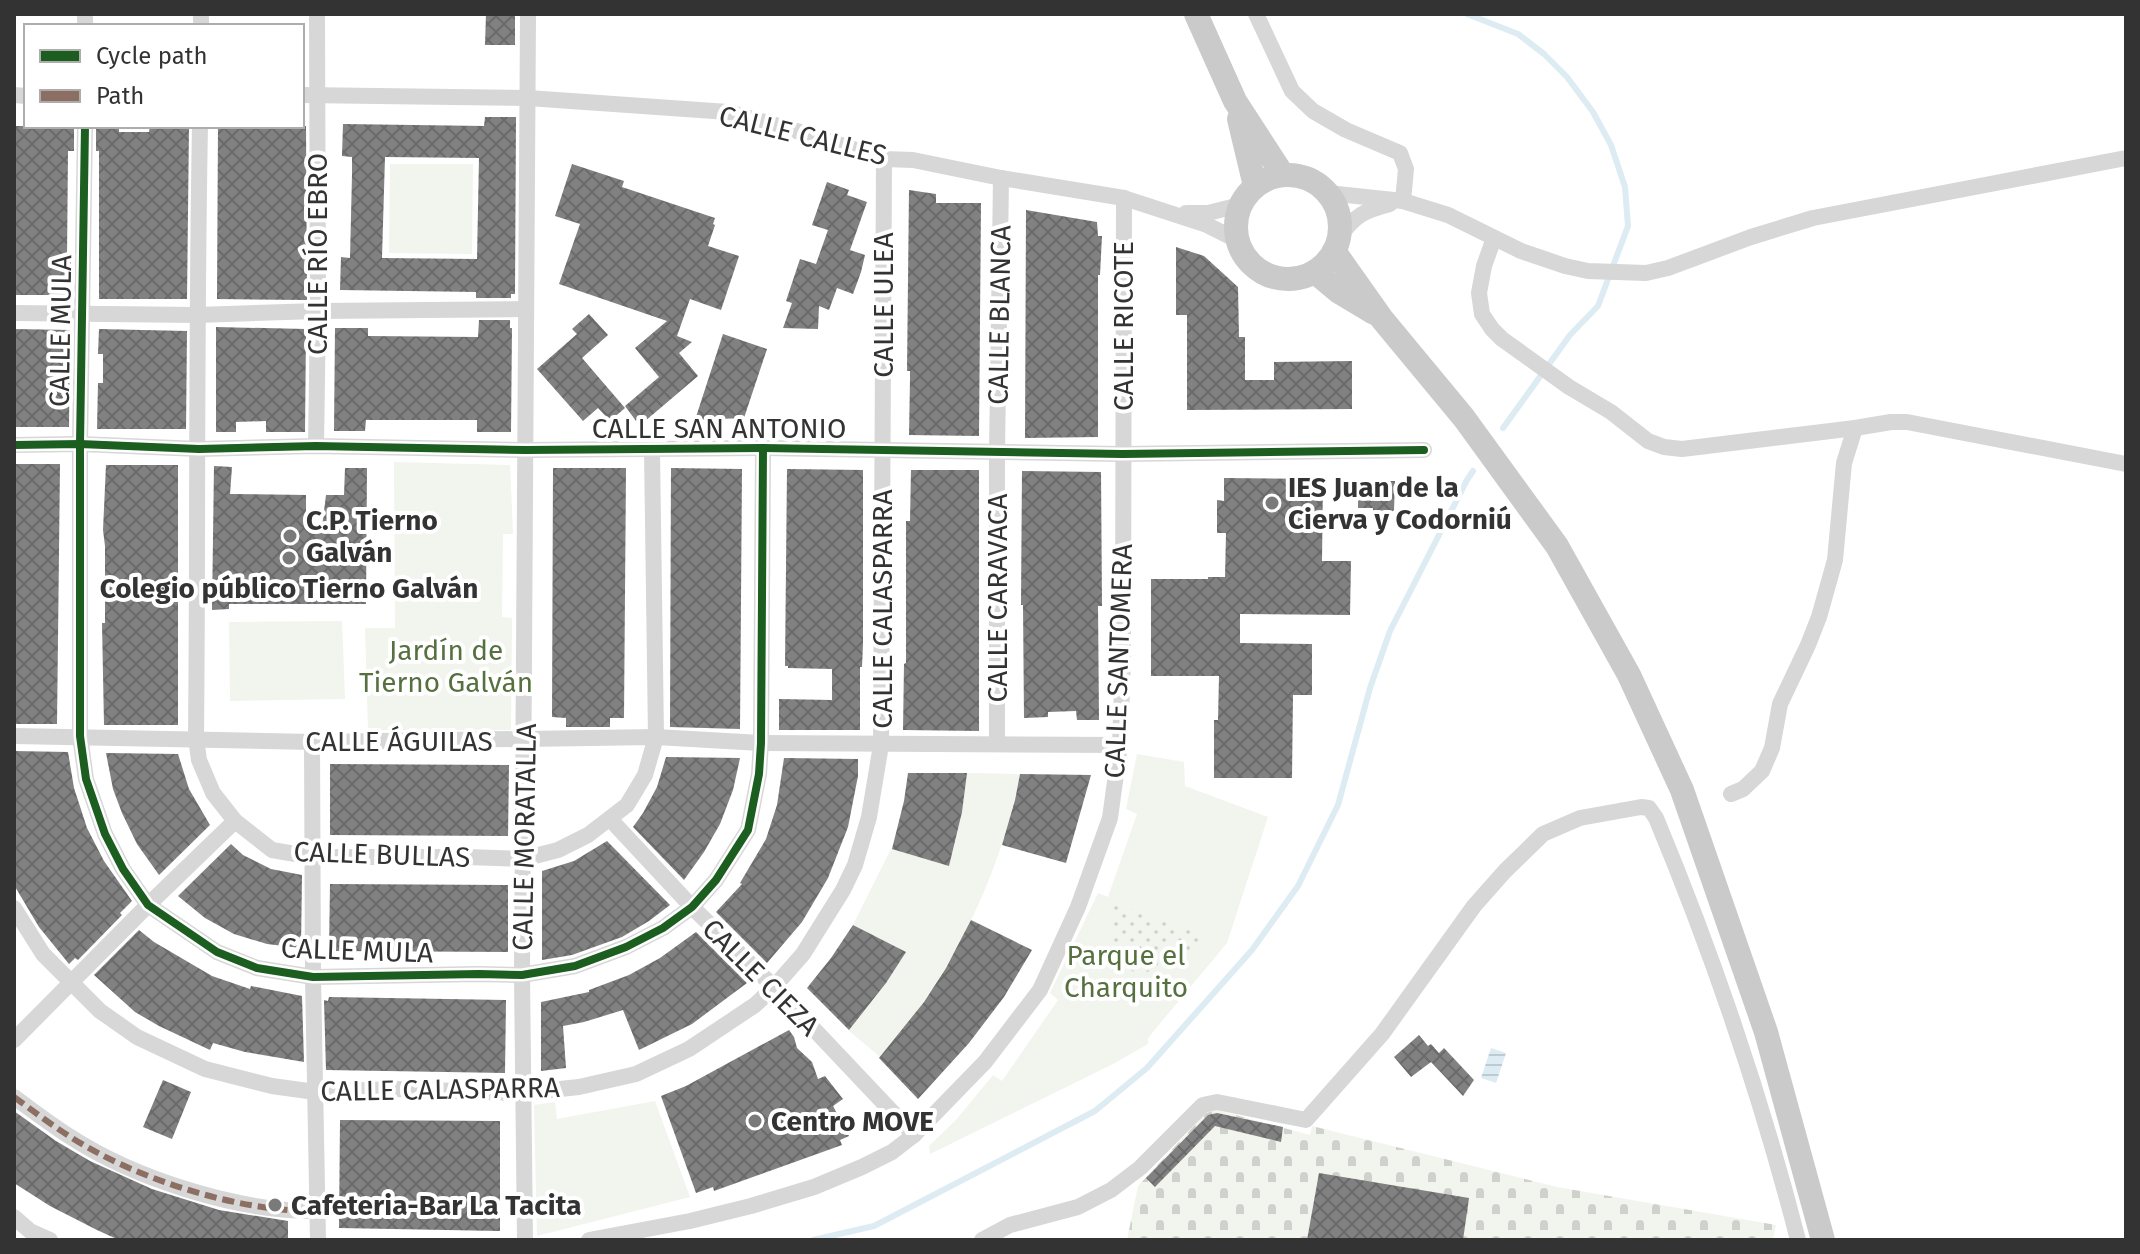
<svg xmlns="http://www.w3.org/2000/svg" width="2140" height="1254" viewBox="0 0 2140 1254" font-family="'Fira Sans',sans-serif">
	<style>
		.green { fill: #f1f5ed }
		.cemetery { fill: url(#cemetery-stones) }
		.garden { fill: url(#garden-dots) }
		.water { fill: url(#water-rules) }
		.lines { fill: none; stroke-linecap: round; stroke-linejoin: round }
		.stream { stroke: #ddebf3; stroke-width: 6 }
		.building { fill: url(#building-cross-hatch); fill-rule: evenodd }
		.street { stroke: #d7d7d7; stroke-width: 16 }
		.primary { stroke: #cacaca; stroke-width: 24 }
		.quiet { stroke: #8d6e63; stroke-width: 6; stroke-dasharray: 12 6; stroke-linecap: butt }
		.cycleway-casing { stroke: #fff; stroke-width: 13 }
		.cycleway { stroke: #1b5e20; stroke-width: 8 }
		.poi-dot { fill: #7a7a7a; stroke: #fff; stroke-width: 3 }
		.labels { text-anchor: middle; stroke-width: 8; stroke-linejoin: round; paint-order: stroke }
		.street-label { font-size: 28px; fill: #333; stroke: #fff }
		.poi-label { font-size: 28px; font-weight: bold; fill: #333; stroke: #fff; text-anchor: start }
		.park-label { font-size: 28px; fill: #56703f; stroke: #fff }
	</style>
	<defs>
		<pattern id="cemetery-stones" width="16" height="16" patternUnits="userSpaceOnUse" patternTransform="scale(2)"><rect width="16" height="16" fill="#f1f5ed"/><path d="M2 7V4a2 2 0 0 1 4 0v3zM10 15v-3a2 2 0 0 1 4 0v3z" fill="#cfd2cc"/></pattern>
		<pattern id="garden-dots" width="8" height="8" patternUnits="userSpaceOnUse" patternTransform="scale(2)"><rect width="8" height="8" fill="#f1f5ed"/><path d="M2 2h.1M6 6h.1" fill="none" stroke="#cfd2cc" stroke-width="1.8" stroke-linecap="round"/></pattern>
		<pattern id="water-rules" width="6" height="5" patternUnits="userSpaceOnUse" patternTransform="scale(2)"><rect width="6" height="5" fill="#ddebf3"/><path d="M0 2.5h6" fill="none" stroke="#becad1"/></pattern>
		<pattern id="building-cross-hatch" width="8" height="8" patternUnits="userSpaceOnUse" patternTransform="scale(2)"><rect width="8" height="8" fill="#818181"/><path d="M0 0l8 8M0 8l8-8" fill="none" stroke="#6a6a6a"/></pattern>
	</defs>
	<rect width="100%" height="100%" fill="#fff"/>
	<g class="green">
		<path d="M390 164H473L472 254 389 253Z"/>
		<path d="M394 462 510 465 513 534H503L502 617 512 618 511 730H368L365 628H395Z"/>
		<path d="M342 621 345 699 230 701 229 622Z"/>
		<path d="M1137 754 1184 762 1185 786 1268 817 1227 943 1148 1038V1044L1115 1063 930 1154 929 1146 956 1120 993 1075 1002 1081 1058 1000 1050 993 1098 893 1108 897 1137 814 1126 809Z"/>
		<path d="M967 773 1020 774C1000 878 950 978 880 1057L848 1030 877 995 906 952 853 925 892 847 893 849 949 866 962 812Z"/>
		<path d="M655 1101 690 1197 537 1236 534 1105 555 1102 557 1119Z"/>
	</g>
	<path class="cemetery" d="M1217 1110 1310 1135 1312 1126 1557 1187 1776 1225 1773 1240H1127L1138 1186 1206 1113Z"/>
	<path class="garden" d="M1113 903 1204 935C1190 959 1164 968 1139 974 1131 971 1120 966 1116 958 1108 945 1110 918 1113 903Z"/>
	<path class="water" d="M1491 1048 1506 1053 1496 1083 1481 1078Z"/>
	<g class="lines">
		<g class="stream">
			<path d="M1467 14 1518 34 1544 54 1567 77 1593 112 1611 145 1625 187 1628 226 1598 306 1570 335 1503 428"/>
			<path d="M813 1240 874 1226 1095 1111 1147 1068 1252 950 1298 886 1338 805 1370 688 1390 631 1467 480 1473 471"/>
		</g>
	</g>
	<g class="building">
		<path d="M486 14H515V45H485Z"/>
		<path d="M485 117H516L515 294H511V298H476V292L340 290 341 257 350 258 352 175V157L342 156 343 124 484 126ZM385 157 479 158 477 259 382 258Z"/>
		<path d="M14 126H74V151H68L67 258H71L70 295H14Z"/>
		<path d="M96 126H119V132H149L150 126H189L187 299H99V151H96Z"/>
		<path d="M218 126H306L307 300 217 299Z"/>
		<path d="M572 164 624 181 622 187 715 218 713 224 715 225 708 246 739 256 721 310 690 299 677 336 692 342 679 353 698 376 644 422 640 417 636 421 625 406 659 377 635 348 667 321 559 284 580 224 555 216Z"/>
		<path d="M827 182 849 190 847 195 867 202 850 250 865 255 861 272 853 294 837 288 829 310 819 306 818 329 783 328 792 303 786 301 800 259 816 264 828 230 812 225Z"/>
		<path d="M909 190 936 194V203H981L979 436 909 435 910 380V371H907Z"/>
		<path d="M1026 210 1097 222 1098 236H1102L1100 275H1098V437L1025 438Z"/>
		<path d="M1176 247 1204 256 1238 287 1239 337H1245V380H1274V362L1352 361V409L1187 410V315H1176Z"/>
		<path d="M589 314 608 335 582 358 625 408 610 421 598 408 583 421 537 369 577 334 572 329Z"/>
		<path d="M479 320H510V328H512L511 432H477V420H366L365 431H334L335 328H368V336L478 337Z"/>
		<path d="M216 327 306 329 305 432H266V421L236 422V432H216Z"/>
		<path d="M14 329 70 330 69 427H14Z"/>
		<path d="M99 329 187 331 186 429H97L98 383H103V354H98Z"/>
		<path d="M723 334 767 349 744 418 695 420Z"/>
		<path d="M14 464H60L57 724H14Z"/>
		<path d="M106 465H178V725H104L102 623H105V546L103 530Z"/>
		<path d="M214 466 232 467 230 494 306 495V526L322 527 326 495H344L345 468H367L366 604H229V609L212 610Z"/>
		<path d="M553 468H626L624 718H610V727H566V718L552 717Z"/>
		<path d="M671 468 742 469 740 729 670 727Z"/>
		<path d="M787 469 863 470V644L862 667H860V730H779V699L832 700V669L788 668V666H785Z"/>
		<path d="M911 470H979V731L903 730 904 664 906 663V521H910Z"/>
		<path d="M1022 471 1101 472 1102 606H1098L1099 720H1077L1076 711 1048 712V717L1024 718 1023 605H1021Z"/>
		<path d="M1224 478 1323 479 1322 561H1351L1350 615 1240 614V643L1312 644V695H1293L1292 778H1214V720H1218L1219 676H1151V579H1208V577H1225L1226 533H1217V500L1224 501Z"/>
		<path d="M1366 481H1395L1394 510 1388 515H1373V508H1358V489H1366Z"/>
		<path d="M14 751 68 752 74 788 87 828 104 861 132 901 120 913 122 915 78 960 75 958 69 964 39 927 14 885Z"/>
		<path d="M106 753 178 754 189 789 210 825 159 875 137 844 122 813 113 789Z"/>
		<path d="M666 757 740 758 733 790 720 824 704 852 684 880 633 827 643 813 657 787Z"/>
		<path d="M784 758 858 759V776L848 827 828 878 802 922 767 963 716 912 742 884 740 883 766 839 777 805Z"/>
		<path d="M330 764 509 765 508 836 330 835Z"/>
		<path d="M908 773H967L962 812 949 866 892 849 904 801Z"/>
		<path d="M1020 774 1091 775 1066 863 1002 845 1015 800Z"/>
		<path d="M607 841 670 905 649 921 622 937 572 955 542 960V871L574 861Z"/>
		<path d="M231 844 243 855 271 869 302 875 301 948 267 944 234 934 205 918 178 896Z"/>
		<path d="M330 884 508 885V952L329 951Z"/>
		<path d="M971 920 1032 950 1004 997 969 1043 918 1099 879 1058 924 1002 946 968Z"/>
		<path d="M853 925 906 952 886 983 849 1030 807 988 831 958Z"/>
		<path d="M139 930 154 942 212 976 250 989 251 986 302 996 304 1062 245 1052 213 1043 210 1050 159 1026 135 1012 94 975Z"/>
		<path d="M696 932 747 983 692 1024 639 1050 623 1010 584 1022 563 1026 566 1068 541 1071V1002L589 992V990L629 975 660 958Z"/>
		<path d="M329 997 506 1000 505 1073 326 1070 324 1000 328 1001Z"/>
		<path d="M789 1030 794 1037 797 1048 812 1062 818 1079 825 1076 843 1099 833 1106 849 1136 840 1140 842 1145 714 1191 713 1187 696 1193 661 1096 686 1086Z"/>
		<path d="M1419 1035 1428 1046 1431 1044 1439 1053 1444 1048 1474 1080 1463 1096 1431 1062 1411 1077 1394 1057Z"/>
		<path d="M163 1080 191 1092 172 1139 143 1127Z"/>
		<path d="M14 1111 56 1141 90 1161 152 1189 219 1210 288 1221V1240H119L97 1230 50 1206 14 1183Z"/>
		<path d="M1217 1113 1283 1127 1281 1142 1215 1126 1155 1187 1146 1178 1208 1115Z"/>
		<path d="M340 1120 500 1121V1231L339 1228Z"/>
		<path d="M1319 1173 1469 1198 1463 1240H1307Z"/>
	</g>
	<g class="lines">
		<g class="street">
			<path d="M85 14V26"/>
			<path d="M201 14V26"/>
			<path d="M1256 14 1292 91 1313 111 1346 130 1400 153 1406 169 1403 201"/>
			<path d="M14 95 26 96"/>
			<path d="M302 95 528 98 728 112 811 135 884 159 913 160 1001 178 1124 198 1207 225 1237 240"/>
			<path d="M85 126 80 444V736L86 779 105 834 123 869 148 905 217 952 257 968 313 977 479 974 522 975 575 966 626 947 663 928 692 907 716 880 748 830 759 774 761 743 763 448"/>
			<path d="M200 126C196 330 198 534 196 738L199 760 213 793 235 821 272 850 313 857H467L523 859 558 850 588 835 627 805 645 775 656 737 652 450"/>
			<path d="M1328 193 1403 201 1448 215 1521 251 1565 266 1588 271 1646 273 1668 268 1751 237 1813 218 2126 158"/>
			<path d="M1186 213H1208L1240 205"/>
			<path d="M1339 237C1356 215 1363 211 1390 204"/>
			<path d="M1494 238 1484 266 1479 293 1482 314 1492 329 1502 339 1569 387 1611 412 1648 441 1664 447 1682 449 1855 428 1891 422H1907L2126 464"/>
			<path d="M14 313 197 315 318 311 526 309"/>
			<path d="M14 445 80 444 199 449 316 446 526 450 763 448 1122 454 1424 450"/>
			<path d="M316 446 318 311 317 14"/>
			<path d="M14 736 312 742 656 737 761 743 1120 745"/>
			<path d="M312 742 313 977 318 1240"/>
			<path d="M997 743V452L1001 178"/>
			<path d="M1731 794 1743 789 1762 771 1772 748 1780 704 1808 645 1819 617 1835 560 1844 463 1855 428"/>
			<path d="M610 819 692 907 774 987 914 1135"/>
			<path d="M14 908 43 954 100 1011 137 1037 205 1069 272 1086 315 1092 394 1089 522 1093 579 1087 636 1074 689 1049 755 1005 774 987 803 954 843 890 855 865 869 817 881 745 884 159"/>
			<path d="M14 1040 148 905 235 821"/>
			<path d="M14 1097C32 1110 50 1124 69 1136 135 1179 239 1212 317 1211"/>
			<path d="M14 1217 30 1231 50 1240"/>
			<path d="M525 1240 522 975 528 14"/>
			<path d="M589 1240 690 1221 751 1206 814 1187 862 1167 892 1152 914 1135 985 1062 1040 990 1078 907 1110 818 1120 745 1123 659 1124 198"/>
			<path d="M982 1240 1010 1225 1078 1207 1111 1190 1140 1168 1203 1105 1217 1102 1306 1120 1382 1034 1474 906 1505 871 1543 834 1580 818 1641 807 1649 808 1656 818C1713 955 1761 1096 1798 1240"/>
		</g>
		<g class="primary">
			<path d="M1196 14 1235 101 1283 175"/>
			<path d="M1239 119 1255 186"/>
			<circle cx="1288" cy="227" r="52"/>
			<path d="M1334 251 1382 319 1464 418 1557 546 1629 675 1682 790 1766 1032 1823 1240"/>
			<path d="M1315 272 1339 292 1374 313"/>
		</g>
		<path class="quiet" d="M14 1097C32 1110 50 1124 69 1136 135 1179 239 1212 317 1211"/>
		<g class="cycleway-casing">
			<g id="cycleway">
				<path d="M85 126 80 444V736L86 779 105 834 123 869 148 905 217 952 257 968 313 977 479 974 522 975 575 966 626 947 663 928 692 907 716 880 748 830 759 774 761 743 763 448"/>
				<path d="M14 445 80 444 199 449 316 446 526 450 763 448 1122 454 1424 450"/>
			</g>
		</g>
		<use href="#cycleway" class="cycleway"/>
	</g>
	<g class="poi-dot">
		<circle cx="1272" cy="503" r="8"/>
		<circle cx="290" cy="536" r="8"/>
		<circle cx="289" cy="558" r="8"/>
		<circle cx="755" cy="1121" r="8"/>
		<circle cx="275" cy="1205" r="8"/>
	</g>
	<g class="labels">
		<g class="street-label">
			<text transform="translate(803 135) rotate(14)" y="10">CALLE CALLES</text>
			<text transform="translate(317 254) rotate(-90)" y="10">CALLE RÍO EBRO</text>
			<text transform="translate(883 305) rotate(-90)" y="10">CALLE ULEA</text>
			<text transform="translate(999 315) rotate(-89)" y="10">CALLE BLANCA</text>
			<text transform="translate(1123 326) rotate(-90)" y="10">CALLE RICOTE</text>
			<text transform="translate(60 331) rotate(-89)" y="10">CALLE MULA</text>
			<text x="719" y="438">CALLE SAN ANTONIO</text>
			<text transform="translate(997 598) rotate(-90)" y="10">CALLE CARAVACA</text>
			<text transform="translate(882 609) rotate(-90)" y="10">CALLE CALASPARRA</text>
			<text transform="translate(1118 661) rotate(-88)" y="10">CALLE SANTOMERA</text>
			<text x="399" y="751">CALLE ÁGUILAS</text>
			<text transform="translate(524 837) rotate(-89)" y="10">CALLE MORATALLA</text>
			<text transform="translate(382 854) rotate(2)" y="10">CALLE BULLAS</text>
			<text transform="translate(357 950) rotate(2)" y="10">CALLE MULA</text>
			<text transform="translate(761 977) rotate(45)" y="10">CALLE CIEZA</text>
			<text transform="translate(440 1089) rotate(-1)" y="10">CALLE CALASPARRA</text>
		</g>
		<g class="poi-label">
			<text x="1288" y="497">IES Juan de la<tspan x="1288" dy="32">Cierva y Codorniú</tspan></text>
			<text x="306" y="530">C.P. Tierno<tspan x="306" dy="32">Galván</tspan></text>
			<text x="289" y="598" text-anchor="middle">Colegio público Tierno Galván</text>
			<text x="771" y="1131">Centro MOVE</text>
			<text x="291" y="1215">Cafeteria-Bar La Tacita</text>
		</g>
		<g class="park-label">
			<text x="446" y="660">Jardín de<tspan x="446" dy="32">Tierno Galván</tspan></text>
			<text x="1126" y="965">Parque el<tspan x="1126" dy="32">Charquito</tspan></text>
		</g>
	</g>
	<rect width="2140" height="1254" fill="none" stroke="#333333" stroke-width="32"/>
	<rect x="24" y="24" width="280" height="104" fill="#ffffff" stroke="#adadad" stroke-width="2"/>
	<rect x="40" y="50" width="40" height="12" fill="#1b5e20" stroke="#adadad" stroke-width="2"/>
	<text x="96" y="64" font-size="24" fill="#333333">Cycle path</text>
	<rect x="40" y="90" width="40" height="12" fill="#8d6e63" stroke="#adadad" stroke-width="2"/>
	<text x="96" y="104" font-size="24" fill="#333333">Path</text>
</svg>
